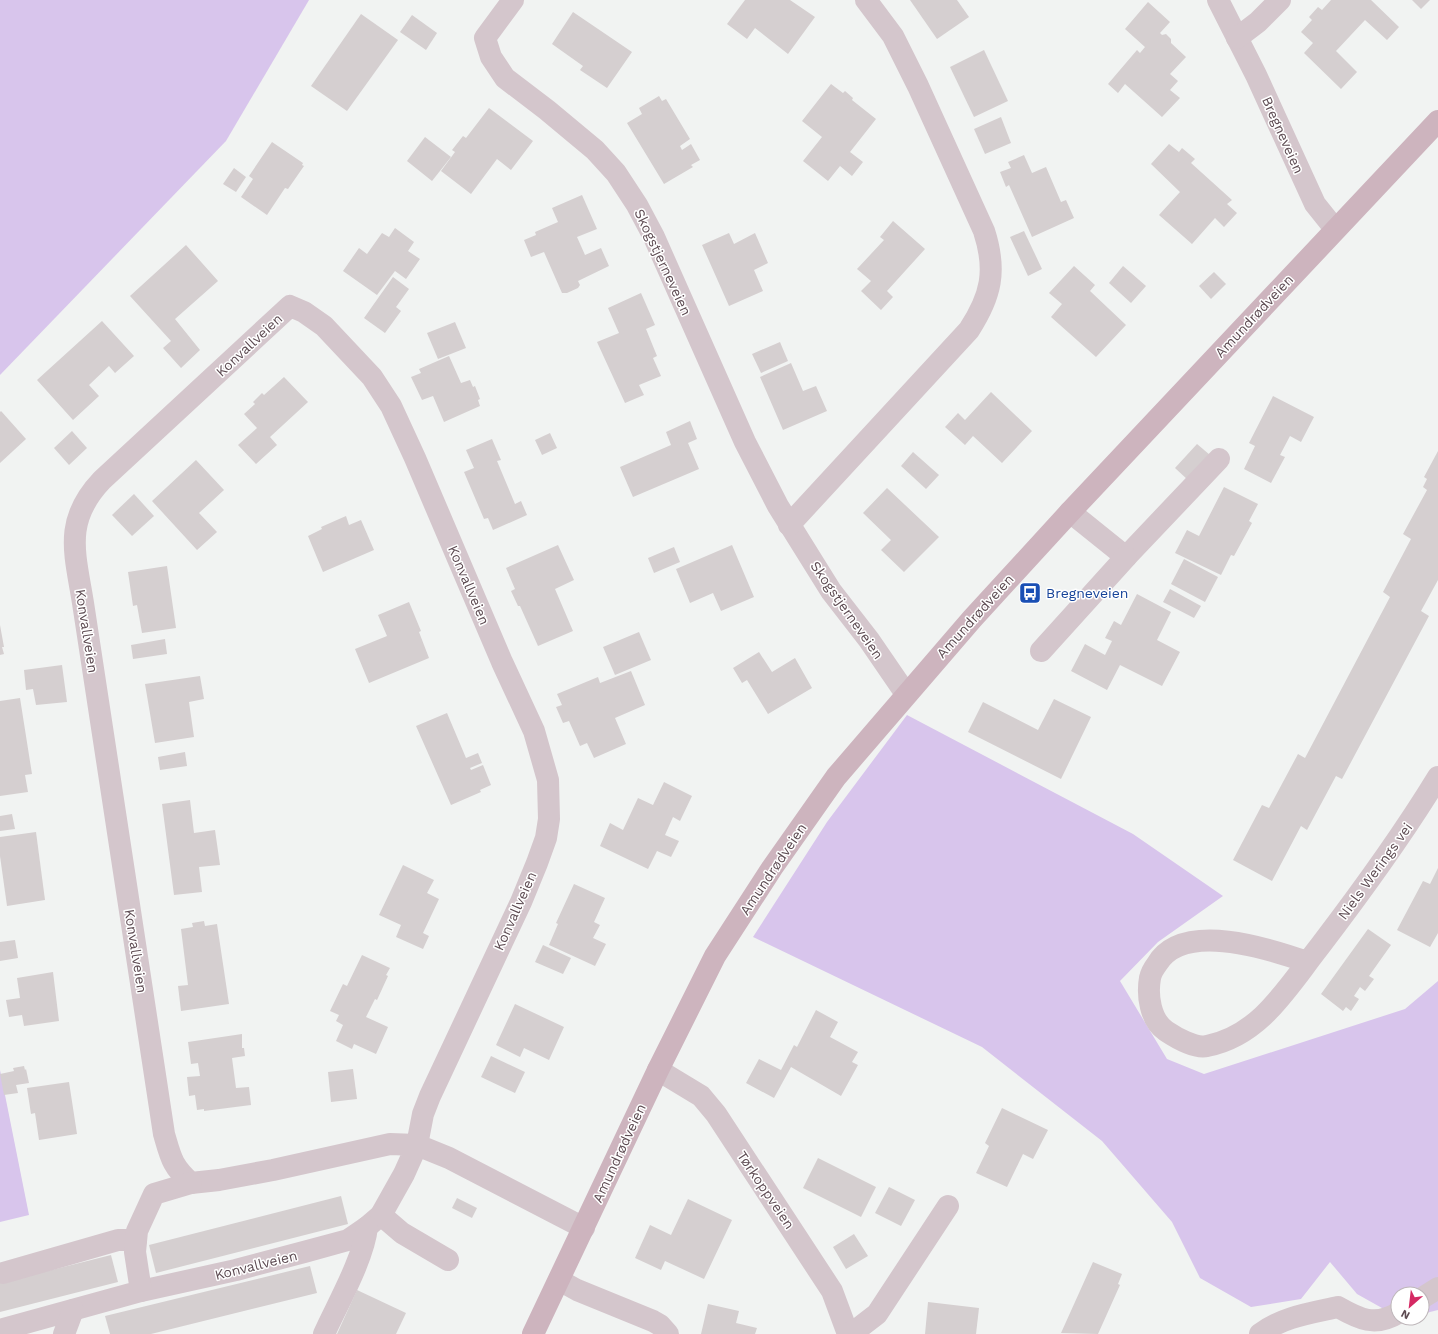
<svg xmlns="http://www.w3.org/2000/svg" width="1438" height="1334" viewBox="0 0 1438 1334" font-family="'Work Sans',sans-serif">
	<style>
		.green { fill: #d8c5ec }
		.building { fill: #d5cfd0 }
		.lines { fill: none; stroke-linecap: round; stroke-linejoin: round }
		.minor { stroke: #d4c6cc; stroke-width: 22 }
		.major { stroke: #cdb4be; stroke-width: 22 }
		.labels { text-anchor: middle; stroke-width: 3; stroke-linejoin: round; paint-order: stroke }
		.street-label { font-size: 14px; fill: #5d4b52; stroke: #fff }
		.transit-label { font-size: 14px; fill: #164399; stroke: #fff; text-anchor: start }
	</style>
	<rect width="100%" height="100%" fill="#f1f3f2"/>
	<g class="green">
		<path d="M0 0H309L226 141 0 375Z"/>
		<path d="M907 715 1133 834 1223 896 1158 942 1120 981 1167 1059 1204 1074 1405 1009 1438 981V1310L1422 1314V1294H1398V1317L1357 1294 1330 1262 1301 1299 1251 1307 1200 1278 1172 1222 1102 1141 982 1047 753 937 827 822Z"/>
		<path d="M0 1070 29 1215 0 1222Z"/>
	</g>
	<g class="building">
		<path d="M745 0H790L815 17 788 54 755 28 747 39 727 24Z"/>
		<path d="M910 0H957L969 17 937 39Z"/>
		<path d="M1331 0H1371L1399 27 1387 40 1365 20 1336 51 1357 72 1341 89 1304 53 1313 43 1301 32 1312 20 1309 17 1318 7 1322 10Z"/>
		<path d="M1412 0H1430L1421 9Z"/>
		<path d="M1148 2 1170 22 1160 33 1162 35 1166 34 1171 39V43L1186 57 1170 74 1178 81 1170 90 1180 98 1162 117 1125 84 1118 93 1108 84 1137 50 1140 53 1145 47 1125 29Z"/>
		<path d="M573 12 632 52 607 88 580 70 583 66 552 44Z"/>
		<path d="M361 14 398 40 347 111 311 86Z"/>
		<path d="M412 15 437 33 426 50 400 32Z"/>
		<path d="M984 50 1008 101 974 117 950 67Z"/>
		<path d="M831 84 843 93 845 91 853 98 852 100 876 119 850 152 863 162 852 176 840 166 828 181 803 161 822 137 802 121Z"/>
		<path d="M659 96 662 101 666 99 690 139 680 146 682 150 691 144 700 160 691 165 693 167 664 184 627 123 642 114 639 108Z"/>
		<path d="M489 108 533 141 511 170 497 159 471 194 441 171 455 152 452 150 463 136 466 138Z"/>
		<path d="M1001 117 1011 143 985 154 974 129Z"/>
		<path d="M425 137 451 157 432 181 407 161Z"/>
		<path d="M272 142 303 163 302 165 304 166 288 189 285 188 267 215 241 197 253 179 249 176Z"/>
		<path d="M1169 144 1179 152 1182 148 1195 159 1191 163 1232 200 1227 204 1237 213 1224 227 1215 218 1192 244 1159 215 1180 192 1151 164Z"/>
		<path d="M1024 155 1032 173 1046 167 1061 202 1066 200 1074 218 1032 237 1009 185 1006 187 1000 172 1011 168 1008 162Z"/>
		<path d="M234 168 246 177 236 192 223 184Z"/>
		<path d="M582 195 597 229 577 237 585 255 601 248 609 266 578 281 580 285 578 288 567 293H562L544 252 531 257 524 240 536 235 535 232 558 222 552 208Z"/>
		<path d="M893 221 925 249 887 291 893 297 881 310 861 291 871 281 857 269 884 240 880 237Z"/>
		<path d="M395 228 414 242 408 251 420 259 406 279 395 271 377 295 343 271 359 248 367 254 382 233 389 237Z"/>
		<path d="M1024 231 1042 269 1028 276 1010 237Z"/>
		<path d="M729 233 734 244 755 233 768 263 754 270 763 291 729 306 702 245Z"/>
		<path d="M186 245 218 281 175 319 200 350 181 368 163 348 171 341 130 296Z"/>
		<path d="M1074 266 1095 285 1090 291 1126 325 1096 357 1051 317 1062 304 1049 293Z"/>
		<path d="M1123 266 1146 286 1131 303 1109 283Z"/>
		<path d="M1214 272 1226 284 1211 299 1199 286Z"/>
		<path d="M393 277 409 289 396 307 401 311 385 333 364 318Z"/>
		<path d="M641 293 655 325 646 329 657 356 653 358 661 376 639 385 644 395 625 403 597 342 619 333 608 308Z"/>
		<path d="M102 321 134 356 115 373 109 366 89 385 99 396 73 420 37 380Z"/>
		<path d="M455 322 466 348 438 359 427 333Z"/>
		<path d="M780 342 788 361 761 373 752 354Z"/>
		<path d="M449 356 461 383 470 380 473 387 475 386 480 399 478 400 480 406 444 422 433 396 422 400 411 377 421 373 419 369Z"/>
		<path d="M791 363 803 391 816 386 827 411 783 430 760 377Z"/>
		<path d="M284 377 308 402 270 437 277 445 256 464 238 445 257 428 244 414 255 404 253 402 262 393 264 395Z"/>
		<path d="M991 392 1032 431 1002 463 973 436 965 445 945 427 958 413 965 420Z"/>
		<path d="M1273 396 1314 417 1301 442 1290 436 1280 455 1285 457 1271 483 1244 469 1255 446 1249 443Z"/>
		<path d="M1 411 26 439 0 463V412Z"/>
		<path d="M690 421 697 439 688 443 699 469 633 497 620 467 671 445 666 432Z"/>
		<path d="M72 431 87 448 69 465 54 448Z"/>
		<path d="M550 433 557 448 542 455 535 440Z"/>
		<path d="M492 439 501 460 497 461 515 504 521 501 527 515 493 530 488 518 484 519 464 472 474 468 466 450Z"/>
		<path d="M1197 444 1210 455 1188 480 1175 468Z"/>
		<path d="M1438 451V580L1421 611 1429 616 1342 779 1336 776 1307 830 1301 826 1272 881 1233 860 1262 805 1269 808 1298 754 1305 758 1390 597 1383 592 1411 539 1403 534 1427 490 1423 487 1427 479 1424 477Z"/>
		<path d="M913 452 939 475 926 489 901 466Z"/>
		<path d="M196 460 224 490 199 513 217 532 197 550 152 501Z"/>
		<path d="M1224 487 1258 504 1249 521 1252 523 1234 556 1231 555 1221 575 1175 553 1187 530 1199 536Z"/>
		<path d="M887 488 939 537 904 572 881 550 891 540 863 513Z"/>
		<path d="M134 494 154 516 132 536 112 515Z"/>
		<path d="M346 516 349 525 361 520 374 550 323 572 308 536 322 529 321 527Z"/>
		<path d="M558 545 574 580 555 589 573 631 538 646 520 606H518L511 591 515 589 506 568Z"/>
		<path d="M732 545 754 597 721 611 713 593 690 603 676 569Z"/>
		<path d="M674 547 680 562 654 573 648 558Z"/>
		<path d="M1184 559 1218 577 1205 602 1171 584Z"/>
		<path d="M167 566 176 628 142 633 137 605 133 606 128 572Z"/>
		<path d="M1170 589 1201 606 1194 618 1163 602Z"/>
		<path d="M1137 594 1171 612 1157 640 1180 652 1162 686 1120 665 1107 690 1071 671 1085 644 1105 655 1112 641 1105 638 1114 621 1121 625Z"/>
		<path d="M409 602 421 631 419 632 429 658 369 683 355 649 387 636 378 615Z"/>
		<path d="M0 625 4 647H2L4 654 0 655Z"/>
		<path d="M639 632 651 660 615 675 603 647Z"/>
		<path d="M165 639 167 654 133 659 131 645Z"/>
		<path d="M759 652 772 672 795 658 812 688 768 714 747 680 742 683 733 668Z"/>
		<path d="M62 665 67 702 36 705 33 689 26 690 24 670Z"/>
		<path d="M631 671 645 705 615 718 626 744 594 758 587 743 580 746 569 721 563 723 556 707 562 705 557 694 598 677 600 683Z"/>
		<path d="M200 676 204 699 189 702 194 737 155 743 145 684Z"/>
		<path d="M20 698 32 774 25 775 28 792 0 796V701Z"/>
		<path d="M1054 699 1091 717 1061 779 968 732 983 702 1038 730Z"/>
		<path d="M447 713 466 758 478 753 482 763 470 768 471 770 483 765 491 785 480 790 481 792 451 805 416 726Z"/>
		<path d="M185 752 187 766 160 770 158 757Z"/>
		<path d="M664 782 692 796 680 821 673 817 665 835 679 841 671 857 657 851 648 869 600 846 610 823 623 830 638 798 653 805Z"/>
		<path d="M190 800 194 833 215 830 220 865 199 867 202 892 174 895 162 804Z"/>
		<path d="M12 814 15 829 0 831V816Z"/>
		<path d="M36 832 45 900 7 906 0 856V837Z"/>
		<path d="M403 865 434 880 427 893 439 899 423 933 429 936 423 949 396 937 401 925 379 915Z"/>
		<path d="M1438 868V933L1430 947 1397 930 1423 881 1430 884Z"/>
		<path d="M574 884 605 898 594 922 600 925 593 938 606 944 595 966 549 945 558 924 556 923Z"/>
		<path d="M204 921 205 926 217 924 229 1004 181 1011 178 986 188 985 181 929 193 927 192 923Z"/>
		<path d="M1368 929 1391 945 1369 976 1374 979 1365 991 1360 987 1354 996 1359 999 1351 1011 1346 1007 1343 1011 1321 994Z"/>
		<path d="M15 940 18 958 0 961V942Z"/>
		<path d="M543 945 571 958 563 974 535 962Z"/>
		<path d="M362 955 390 968 386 975 388 976 377 1000 375 999 366 1017 388 1027 376 1054 354 1044 352 1049 336 1041 343 1025 336 1021 339 1015 330 1011 343 984 347 986Z"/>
		<path d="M53 972 59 1021 24 1026 22 1015 9 1017 6 1000 20 998 17 978Z"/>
		<path d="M515 1004 564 1027 549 1060 524 1048 520 1057 496 1045Z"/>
		<path d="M816 1010 838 1022 830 1037 858 1052 852 1062 858 1065 841 1096 791 1067 774 1098 746 1083 759 1059 781 1070 794 1045 797 1047Z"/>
		<path d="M242 1034V1048H244L245 1056 232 1058 236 1088 249 1087 251 1105 204 1111V1109L197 1110 195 1095 189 1096 187 1077 200 1076 198 1063 191 1064 188 1042Z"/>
		<path d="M491 1056 525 1072 515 1093 481 1077Z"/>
		<path d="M24 1066 25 1070 26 1069 29 1083 16 1085 18 1093 4 1095 0 1074 14 1071 13 1068Z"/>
		<path d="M353 1069 357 1099 331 1102 328 1072Z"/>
		<path d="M69 1082 77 1134 39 1140 35 1113 31 1114 27 1088Z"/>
		<path d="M1002 1108 1048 1130 1033 1159 1023 1154 1007 1187 976 1173 989 1146 985 1143Z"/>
		<path d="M818 1158 876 1187 861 1217 803 1188Z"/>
		<path d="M889 1187 915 1200 901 1226 875 1213Z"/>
		<path d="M341 1196 348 1224 156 1273 149 1245Z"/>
		<path d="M457 1198 477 1208 472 1218 452 1208Z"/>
		<path d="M688 1199 732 1220 704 1279 665 1261 661 1270 635 1258 650 1225 671 1235Z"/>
		<path d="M854 1234 868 1256 846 1269 833 1247Z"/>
		<path d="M111 1255 118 1282 0 1312V1283Z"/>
		<path d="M1093 1262 1122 1274 1118 1284 1120 1285 1098 1334 1061 1333Z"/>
		<path d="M310 1266 317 1293 151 1334H110L105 1316Z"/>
		<path d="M357 1290 406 1313 396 1334H337Z"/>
		<path d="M928 1302 979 1308 976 1334H925Z"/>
		<path d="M708 1304 739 1311 736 1323 757 1328 755 1334H701Z"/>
	</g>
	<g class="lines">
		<g class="minor">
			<path d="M513 0 485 38 491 57 505 78 547 110 595 150 616 173 637 205 654 237 745 442 778 506 831 591 869 640 906 694"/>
			<path d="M1218 0 1256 75 1315 204 1335 229"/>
			<path d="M1237 38 1258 22 1280 0"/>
			<path d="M1070 512 1126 557 1219 459"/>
			<path d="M789 525 969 330C991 296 997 271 984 231L918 86 893 36 866 0"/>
			<path d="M1041 651 1126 557"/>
			<path d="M1307 962C1270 949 1183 920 1157 964 1154 968 1151 973 1150 978 1147 995 1150 1020 1166 1031 1175 1037 1195 1049 1207 1046 1228 1042 1248 1030 1263 1016 1285 995 1301 970 1320 946 1362 891 1402 836 1438 777"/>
			<path d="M658 1070 701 1096 716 1114 832 1291 848 1334"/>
			<path d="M381 1215 402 1233 448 1260"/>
			<path d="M3 1273 118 1240H136"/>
			<path d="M559 1280 577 1290 653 1321 660 1325 668 1334"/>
			<path d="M141 1291 236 1270 304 1252 348 1240 367 1227 381 1215 404 1174 417 1145 423 1114 430 1096 521 902 537 863 546 838 549 819 548 780 534 731 502 662 415 458 391 406 372 377 324 326 304 312 290 306 102 480C63 521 75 553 83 603L164 1134C171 1158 172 1166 191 1183L219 1180 273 1170 390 1144 417 1145 449 1158 584 1228"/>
			<path d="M1422 1298 1438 1288"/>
			<path d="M0 1330 141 1291 135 1252 137 1231 154 1194 191 1183"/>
			<path d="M848 1333 855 1331 877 1314 948 1206"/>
			<path d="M64 1334 73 1310"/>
			<path d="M324 1334C337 1305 364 1258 367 1227"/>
			<path d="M1260 1334C1282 1317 1311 1313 1338 1307 1359 1319 1375 1327 1398 1313"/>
		</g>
		<path class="major" d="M533 1334 658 1070 715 956 772 868 836 777 972 619 1070 512 1438 121"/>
	</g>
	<defs>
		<g id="bus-square" transform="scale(1.15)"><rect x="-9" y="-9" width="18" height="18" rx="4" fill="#1a4fb4" stroke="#fff"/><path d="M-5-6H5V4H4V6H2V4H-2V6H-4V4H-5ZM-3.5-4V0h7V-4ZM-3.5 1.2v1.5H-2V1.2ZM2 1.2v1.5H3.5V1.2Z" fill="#fff"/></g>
	</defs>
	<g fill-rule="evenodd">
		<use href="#bus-square" x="1030" y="593"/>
	</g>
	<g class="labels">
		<g class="street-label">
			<text transform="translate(1283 135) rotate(66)" y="5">Bregneveien</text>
			<text transform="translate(663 262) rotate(65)" y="5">Skogstjerneveien</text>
			<text transform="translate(1254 316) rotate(-47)" y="5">Amundrødveien</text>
			<text transform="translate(249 345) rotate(-43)" y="5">Konvallveien</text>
			<text transform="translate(469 585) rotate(67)" y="5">Konvallveien</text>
			<text transform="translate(847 610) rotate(55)" y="5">Skogstjerneveien</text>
			<text transform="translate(975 616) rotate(-48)" y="5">Amundrødveien</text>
			<text transform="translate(87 631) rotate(81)" y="5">Konvallveien</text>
			<text transform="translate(773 869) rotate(-56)" y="5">Amundrødveien</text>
			<text transform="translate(1375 871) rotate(-54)" y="5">Niels Werings vei</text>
			<text transform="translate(515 911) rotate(-66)" y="5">Konvallveien</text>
			<text transform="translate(136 951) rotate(81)" y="5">Konvallveien</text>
			<text transform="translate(619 1153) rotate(-65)" y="5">Amundrødveien</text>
			<text transform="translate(766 1190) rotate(56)" y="5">Tørkoppveien</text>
			<text transform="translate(256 1265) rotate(-14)" y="5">Konvallveien</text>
		</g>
		<g class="transit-label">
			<text x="1046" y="598">Bregneveien</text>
		</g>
	</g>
	<g transform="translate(1410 1306) rotate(208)"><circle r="19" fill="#ffffff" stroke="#beb7ba"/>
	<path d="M0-3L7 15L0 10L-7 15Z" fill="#d52963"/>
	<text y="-6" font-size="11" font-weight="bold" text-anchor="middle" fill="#5d4b52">N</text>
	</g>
</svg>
